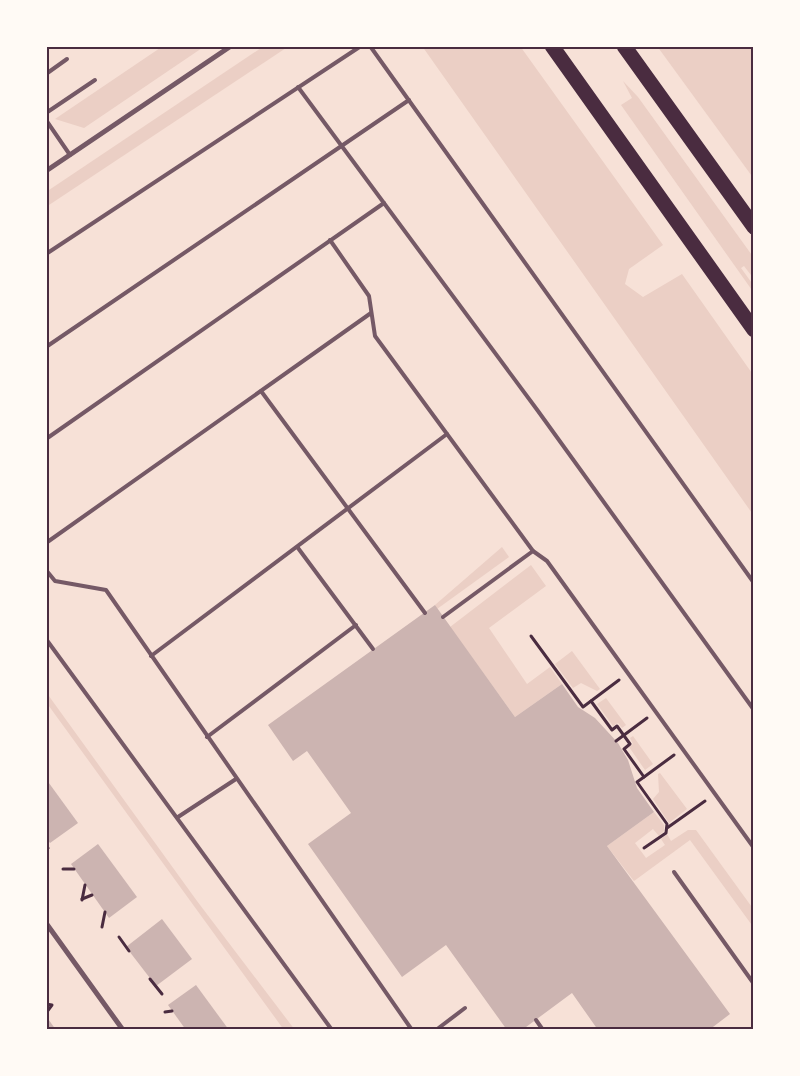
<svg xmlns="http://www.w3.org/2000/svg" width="800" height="1076" viewBox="0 0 800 1076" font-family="'IBM Plex Sans',sans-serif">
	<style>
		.green { fill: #ebcfc5 }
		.building { fill: #ccb4b1 }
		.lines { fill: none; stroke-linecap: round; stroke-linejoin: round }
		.path { stroke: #4a2c40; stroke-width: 3 }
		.service { stroke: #755966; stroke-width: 4 }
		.minor { stroke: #755966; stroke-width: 5 }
		.motorway { stroke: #4a2c40; stroke-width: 15 }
		.neatline { fill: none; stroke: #4a2c40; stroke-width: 2 }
	</style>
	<rect width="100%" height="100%" fill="#f7e1d7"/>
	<g class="green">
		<path d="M163 46H205L84 128 55 119Z"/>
		<path d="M264 46H289L46 207V192Z"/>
		<path d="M422 46H520L663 245 629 269 625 284 643 297 682 274 754 376V516Z"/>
		<path d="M657 46H754V179Z"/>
		<path d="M623 81 638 97 754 258V279L744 266 741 268 754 286V293L621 105 632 98Z"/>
		<path d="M502 547 509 557 437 609 435 605Z"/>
		<path d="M531 565 546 586 489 628 527 684 550 667 562 684 515 717 450 627Z"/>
		<path d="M572 651 600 689 597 691 581 683 573 688 555 664Z"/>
		<path d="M46 692 197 901 295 1030H284L46 702Z"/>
		<path d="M606 698 626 725 622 728 618 723 613 726 597 704Z"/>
		<path d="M633 736 653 764 645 770 629 747 633 744 630 738Z"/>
		<path d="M660 773 687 809 669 823 653 799 659 792 658 774Z"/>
		<path d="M654 812 664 825V831L659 836 653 829 635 843 646 858 665 845 661 839 667 834 671 841 688 830H696L754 910V928L690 840 634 881 607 846Z"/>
	</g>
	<g class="building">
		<path d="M435 605 515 717 562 684 578 707 595 718 618 743 628 760 637 788 654 812 607 846 730 1014 709 1030H598L572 993 522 1030H507L446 945 402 977 308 844 351 813 307 751 293 761 268 725Z"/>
		<path d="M46 779 78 823 50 843 46 838Z"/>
		<path d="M98 844 137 897 109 918 71 864Z"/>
		<path d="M162 919 192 959 156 986 126 947Z"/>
		<path d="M196 985 229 1030H186L168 1005Z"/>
		<path d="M46 1016 56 1030H46Z"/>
	</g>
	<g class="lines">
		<g class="path">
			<path d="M531 636 583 707 591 701"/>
			<path d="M619 680 591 701 612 730 617 726 630 744 624 749 644 777 674 755"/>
			<path d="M616 741 647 718"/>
			<path d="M644 777 637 782 667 824 666 833 644 848"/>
			<path d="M667 828 705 801"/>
			<path d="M46 845 48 848"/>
			<path d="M63 869H74"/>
			<path d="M82 899 92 895"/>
			<path d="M82 900 85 885"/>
			<path d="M102 927 105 912"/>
			<path d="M119 937 129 951"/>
			<path d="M150 979 162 994"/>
			<path d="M46 1004 52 1005 46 1013"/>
			<path d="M165 1012 172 1011"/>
		</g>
		<g class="service">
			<path d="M132 46 133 47"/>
			<path d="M370 46 754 583"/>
			<path d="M46 74 67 59"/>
			<path d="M298 87 538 411 754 710"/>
			<path d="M46 113 95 80"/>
			<path d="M46 120 70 155"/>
			<path d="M330 240 369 296 375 336 533 551 547 561 754 848"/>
			<path d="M46 254 361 46"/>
			<path d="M46 347 409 100"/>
			<path d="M261 391 425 613"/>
			<path d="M46 439 384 203"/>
			<path d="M46 543 371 313"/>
			<path d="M298 548 373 649"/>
			<path d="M46 570 55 581 106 590 412 1030"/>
			<path d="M443 617 533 551"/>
			<path d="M46 639 332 1030"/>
			<path d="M151 656 447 434"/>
			<path d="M207 737 356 625"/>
			<path d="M178 817 236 779"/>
			<path d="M674 872 754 984"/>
			<path d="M536 1020 543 1030"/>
			<path d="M436 1030 465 1008"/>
		</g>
		<g class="minor">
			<path d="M46 171 231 46"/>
			<path d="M46 923 123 1030"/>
		</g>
		<g class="motorway">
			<path d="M552 46 754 330"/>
			<path d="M624 46 754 227"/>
		</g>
	</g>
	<rect width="800" height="1076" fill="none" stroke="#fffaf5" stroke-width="95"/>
	<rect x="48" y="48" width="704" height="980" class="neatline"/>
</svg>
